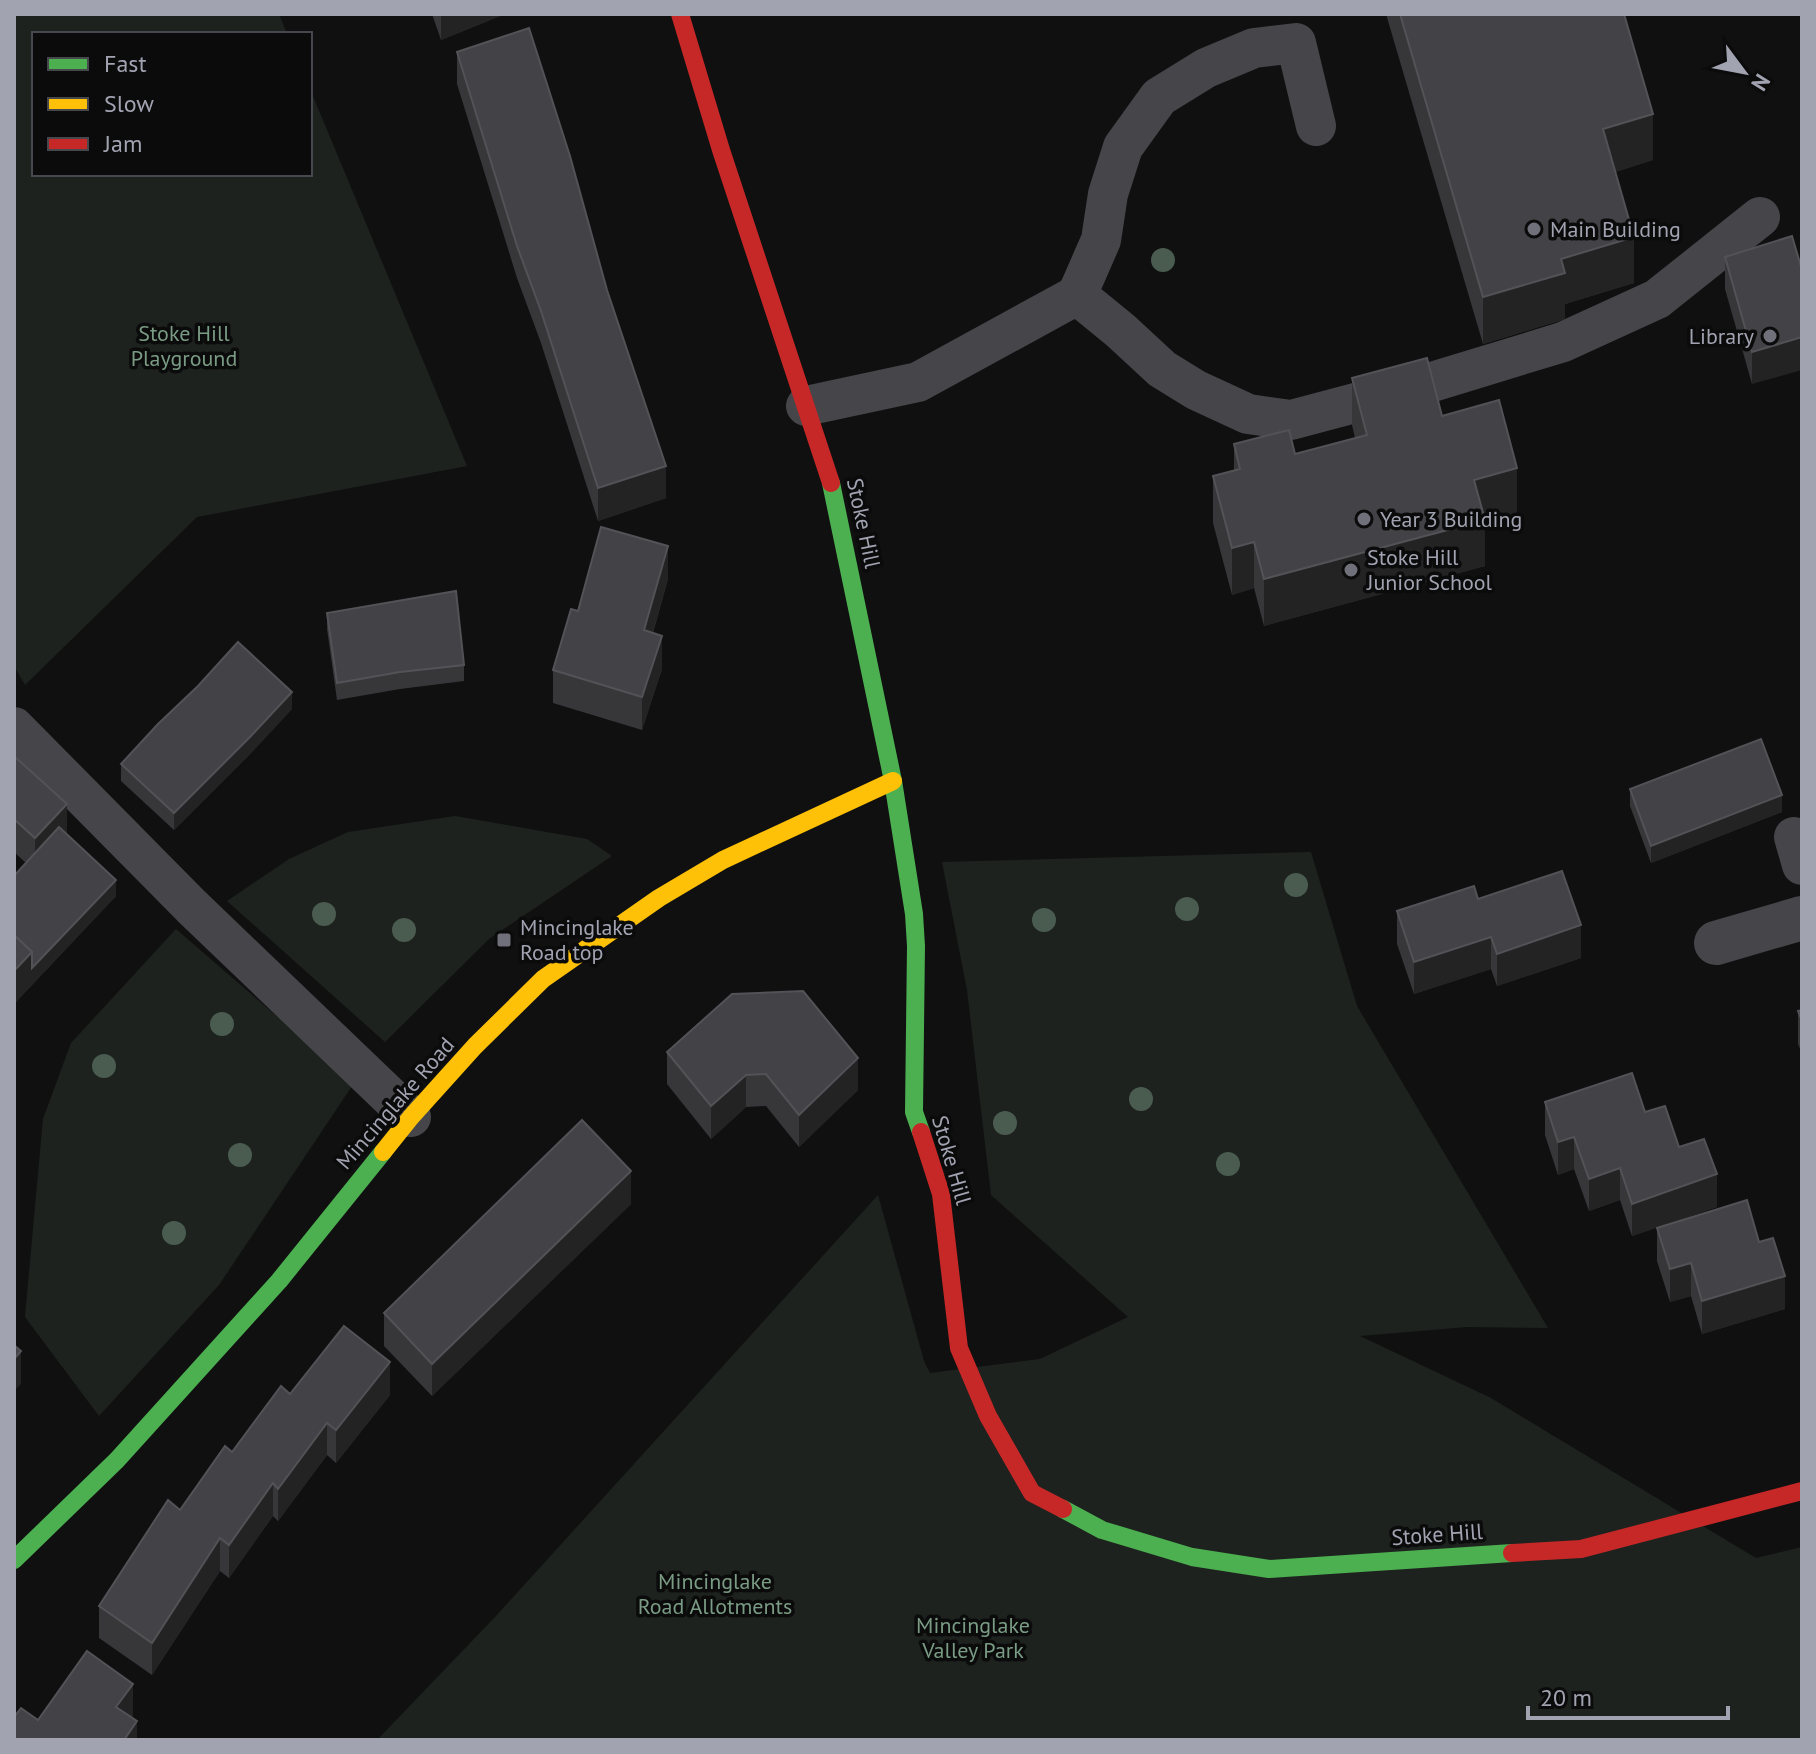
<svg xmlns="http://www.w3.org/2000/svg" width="1816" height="1754" viewBox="0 0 1816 1754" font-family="'PT Sans',sans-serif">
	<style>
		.green { fill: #1d221f }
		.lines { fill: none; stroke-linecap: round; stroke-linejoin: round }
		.lane { stroke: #46464a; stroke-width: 40 }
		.street { stroke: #46464a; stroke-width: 44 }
		.fast { stroke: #4caf50; stroke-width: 18 }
		.slow { stroke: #ffc107; stroke-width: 18 }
		.jam { stroke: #c62828; stroke-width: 18 }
		.tree { fill: #4a5c50 }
		.wall { fill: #37373a }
		.shaded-wall { fill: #232324 }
		.building { fill: #434347; stroke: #525257; stroke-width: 2 }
		.poi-dot { fill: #6f7079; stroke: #0b0b0c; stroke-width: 3 }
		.labels { text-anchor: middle; stroke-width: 7; stroke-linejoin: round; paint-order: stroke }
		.poi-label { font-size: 22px; fill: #a2a3b1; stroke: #0b0b0c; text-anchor: start }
		.park-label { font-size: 22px; fill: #7a9b84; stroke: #0b0b0c }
		.street-label { font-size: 22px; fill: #a2a3b1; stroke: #0b0b0c }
	</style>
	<rect width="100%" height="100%" fill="#101011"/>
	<g class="green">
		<path d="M14 14H279L287 34H34V174H310V89L467 466 197 517 25 685 14 666Z"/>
		<path d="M455 816 587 839 612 856 489 939 385 1042 227 901 289 859 348 832Z"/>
		<path d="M1311 852 1357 1006 1548 1328 1467 1327 1360 1336 1491 1398 1756 1558 1802 1547V1740H377L496 1616 878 1195 924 1361 930 1373 1040 1359 1128 1317 991 1195 967 990 942 862Z"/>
		<path d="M176 929 354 1083 219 1285 99 1416 25 1317 43 1119 71 1043Z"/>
	</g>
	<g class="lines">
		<g class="lane">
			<path d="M1077 295 1101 240 1108 194 1123 147 1159 97 1206 68 1254 48 1296 43 1316 126"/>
			<path d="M806 406 918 382 1077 295 1121 331 1162 369 1196 390 1248 414 1291 420 1419 386 1563 342 1657 299 1760 217"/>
			<path d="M14 727 192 907 411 1117"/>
			<path d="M1794 837 1802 865"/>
		</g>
		<path class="street" d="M1716 943 1802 918"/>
		<g class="fast">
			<path d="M831 483 893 781 914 914 916 946 914 1112 921 1132"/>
			<path d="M1063 1509 1102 1530 1192 1557 1269 1569 1512 1553"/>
			<path d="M14 1560 117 1460 279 1281 383 1152"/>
		</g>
		<path class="slow" d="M383 1152 411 1117 475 1046 543 979 659 898 723 860 893 781"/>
		<g class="jam">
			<path d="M680 14 721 150 831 483"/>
			<path d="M921 1132 941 1194 959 1348 988 1416 1032 1493 1063 1509"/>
			<path d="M1512 1553 1581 1549 1802 1491"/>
		</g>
	</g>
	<g class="tree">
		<circle cx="1163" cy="260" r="12"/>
		<circle cx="1296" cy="885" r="12"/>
		<circle cx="1187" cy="909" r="12"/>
		<circle cx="324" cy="914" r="12"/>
		<circle cx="1044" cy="920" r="12"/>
		<circle cx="404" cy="930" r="12"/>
		<circle cx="222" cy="1024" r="12"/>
		<circle cx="104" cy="1066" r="12"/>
		<circle cx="1141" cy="1099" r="12"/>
		<circle cx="1005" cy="1123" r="12"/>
		<circle cx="240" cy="1155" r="12"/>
		<circle cx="1228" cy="1164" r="12"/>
		<circle cx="174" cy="1233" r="12"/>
	</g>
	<g class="wall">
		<path d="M432 14H505L441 40Z"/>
		<path d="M1386 14H1624L1653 160 1615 172 1634 283 1565 304V319L1483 344Z"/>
		<path d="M457 52 666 498 598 521 541 343 517 278 457 84Z"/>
		<path d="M1725 257 1802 270 1752 384 1725 289Z"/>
		<path d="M1352 378 1442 416 1517 515 1485 523V566L1264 626 1254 588 1232 595 1213 523V476L1234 470V444L1295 454 1355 438 1352 425Z"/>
		<path d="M668 579 653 633 662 669 642 730 553 703V670L578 611Z"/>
		<path d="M327 613 464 665V681L400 689 337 700 327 629Z"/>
		<path d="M292 709 251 753 174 830 121 781V764Z"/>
		<path d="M14 756 67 834 116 896 14 1004 26 863 14 852Z"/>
		<path d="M1630 789 1782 812 1651 863 1630 806Z"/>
		<path d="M1478 899 1581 958 1497 986 1491 969 1414 994 1397 944V911Z"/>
		<path d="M1802 1010V1054L1798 1044V1011Z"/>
		<path d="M667 1052 858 1090 799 1147 766 1106 746 1107 711 1139 667 1084Z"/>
		<path d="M1545 1102 1645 1112 1679 1147 1717 1207 1632 1236 1620 1200 1589 1211 1574 1169 1558 1175 1545 1135Z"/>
		<path d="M631 1204 432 1396 384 1346V1313Z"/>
		<path d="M1657 1228 1759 1242 1785 1309 1702 1334 1691 1296 1670 1302 1657 1261Z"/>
		<path d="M290 1394 390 1395 336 1463 327 1455 278 1521 273 1516 229 1578 220 1571 152 1675 99 1638V1606L180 1510 232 1452Z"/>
	</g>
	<g class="shaded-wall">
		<path d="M441 14H505L441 40Z"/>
		<path d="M1653 114V160L1603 176V129Z"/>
		<path d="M1634 237V283L1565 304V319L1483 344V297L1561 259Z"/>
		<path d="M1802 337V370L1752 384V352Z"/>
		<path d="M666 466V498L598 521V488Z"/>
		<path d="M1517 468V515L1485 523V566L1264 626V579L1474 480Z"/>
		<path d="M1254 542V588L1232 595V548Z"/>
		<path d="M668 546V579L644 663V630Z"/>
		<path d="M662 636V669L642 730V697Z"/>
		<path d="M292 692V709L251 753 174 830V813Z"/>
		<path d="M1782 795V812L1651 863V846Z"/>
		<path d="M67 804V837L35 871V838Z"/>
		<path d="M116 880V896L14 1004V971L32 952Z"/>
		<path d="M1581 925V958L1497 986V954Z"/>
		<path d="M1491 937V969L1414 994V962Z"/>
		<path d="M858 1058V1090L799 1147V1115Z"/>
		<path d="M746 1075V1107L711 1139V1106Z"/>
		<path d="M1574 1137V1169L1558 1175V1142Z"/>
		<path d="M1620 1168V1200L1589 1211V1179Z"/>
		<path d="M631 1171V1204L432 1396V1364Z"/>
		<path d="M1717 1174V1207L1632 1236V1204Z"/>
		<path d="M1691 1263V1296L1670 1302V1269Z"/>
		<path d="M1785 1276V1309L1702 1334V1301Z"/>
		<path d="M21 1351V1384L14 1391V1359Z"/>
		<path d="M390 1362V1395L336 1463V1430Z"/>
		<path d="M327 1423V1455L278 1521V1489Z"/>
		<path d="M273 1483V1516L229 1578V1545Z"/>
		<path d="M220 1538V1571L152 1675V1643Z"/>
		<path d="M133 1684V1716L116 1739V1707Z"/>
		<path d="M137 1721V1740H124Z"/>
	</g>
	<g class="building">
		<path d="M1400 14H1624L1653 114 1603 129 1634 237 1561 259 1565 273 1483 297Z"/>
		<path d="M529 28 570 156 607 290 666 466 598 488 541 311 517 246 457 52Z"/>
		<path d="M1792 236 1802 270V337L1752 352 1725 257Z"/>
		<path d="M1427 358 1442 416 1499 400 1517 468 1474 480 1485 520 1264 579 1254 542 1232 548 1213 476 1240 469 1234 444 1289 430 1295 454 1367 435 1352 378Z"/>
		<path d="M601 527 668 546 644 630 662 636 642 697 553 670 571 609 578 611Z"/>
		<path d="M456 591 464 665 400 672 337 683 327 613Z"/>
		<path d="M238 642 292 692 251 736 174 813 121 764 158 724 198 686Z"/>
		<path d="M1761 739 1782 795 1651 846 1630 789Z"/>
		<path d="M14 756 67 804 35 838 14 819Z"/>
		<path d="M59 827 116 880 32 968V952L14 935V876Z"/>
		<path d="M1562 871 1581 925 1497 954 1491 937 1414 962 1397 911 1474 886 1478 899Z"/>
		<path d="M14 935 32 952 14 971Z"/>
		<path d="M803 991 858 1058 799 1115 766 1074 746 1075 711 1106 667 1052 732 994Z"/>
		<path d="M1802 1010V1021L1798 1011Z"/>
		<path d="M1632 1073 1645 1112 1665 1106 1679 1147 1704 1139 1717 1174 1632 1204 1620 1168 1589 1179 1574 1137 1558 1142 1545 1102Z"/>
		<path d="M582 1120 631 1171 432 1364 384 1313Z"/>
		<path d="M1747 1200 1759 1242 1773 1238 1785 1276 1702 1301 1691 1263 1670 1269 1657 1228Z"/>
		<path d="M344 1326 390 1362 336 1430 327 1423 278 1489 273 1483 229 1545 220 1538 152 1643 99 1606 168 1500 180 1510 225 1446 232 1452 281 1386 290 1394Z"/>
		<path d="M14 1345 21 1351 14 1359Z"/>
		<path d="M87 1651 133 1684 116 1707 137 1721 124 1740 92 1739 91 1740H14V1717L21 1708 38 1720Z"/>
	</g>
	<g class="poi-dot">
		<circle cx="1534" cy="229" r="8"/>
		<circle cx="1770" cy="336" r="8"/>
		<circle cx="1364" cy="519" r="8"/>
		<circle cx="1351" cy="570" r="8"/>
		<rect x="496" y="932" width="16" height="16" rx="4"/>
	</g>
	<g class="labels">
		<g class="poi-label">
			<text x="1550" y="237">Main Building</text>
			<text x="1754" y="344" text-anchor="end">Library</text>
			<text x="1380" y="527">Year 3 Building</text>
			<text x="1367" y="565">Stoke Hill<tspan x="1367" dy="25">Junior School</tspan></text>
			<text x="520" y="935">Mincinglake<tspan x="520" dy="25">Road top</tspan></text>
		</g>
		<g class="park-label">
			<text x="184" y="341">Stoke Hill<tspan x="184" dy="25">Playground</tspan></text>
			<text x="715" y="1589">Mincinglake<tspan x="715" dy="25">Road Allotments</tspan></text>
			<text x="973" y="1633">Mincinglake<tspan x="973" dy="25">Valley Park</tspan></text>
		</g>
		<g class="street-label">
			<text transform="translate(864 523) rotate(78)" y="8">Stoke Hill</text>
			<text transform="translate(395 1103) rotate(-49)" y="8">Mincinglake Road</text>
			<text transform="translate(952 1160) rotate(74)" y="8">Stoke Hill</text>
			<text transform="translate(1437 1534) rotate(-4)" y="8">Stoke Hill</text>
		</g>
	</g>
	<rect width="1816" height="1754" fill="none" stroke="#a2a3b1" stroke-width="32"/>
	<rect x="32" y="32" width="280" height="144" fill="#0b0b0c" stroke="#47484e" stroke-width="2"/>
	<rect x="48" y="58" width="40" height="12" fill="#4caf50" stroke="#47484e" stroke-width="2"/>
	<text x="104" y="72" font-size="24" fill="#a2a3b1">Fast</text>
	<rect x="48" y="98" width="40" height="12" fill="#ffc107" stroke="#47484e" stroke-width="2"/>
	<text x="104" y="112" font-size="24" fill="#a2a3b1">Slow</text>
	<rect x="48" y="138" width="40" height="12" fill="#c62828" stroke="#47484e" stroke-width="2"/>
	<text x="104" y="152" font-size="24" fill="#a2a3b1">Jam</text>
	<g transform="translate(1744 72) rotate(122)" stroke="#0b0b0c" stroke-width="6" paint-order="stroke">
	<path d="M0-6L14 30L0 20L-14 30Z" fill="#a2a3b1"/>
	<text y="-12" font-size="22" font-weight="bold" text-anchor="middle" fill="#a2a3b1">N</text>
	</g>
	<path d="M1528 1706v12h200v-12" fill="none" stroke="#a2a3b1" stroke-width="4"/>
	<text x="1540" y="1706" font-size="24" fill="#a2a3b1" stroke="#0b0b0c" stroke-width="6" paint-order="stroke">20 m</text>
</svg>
